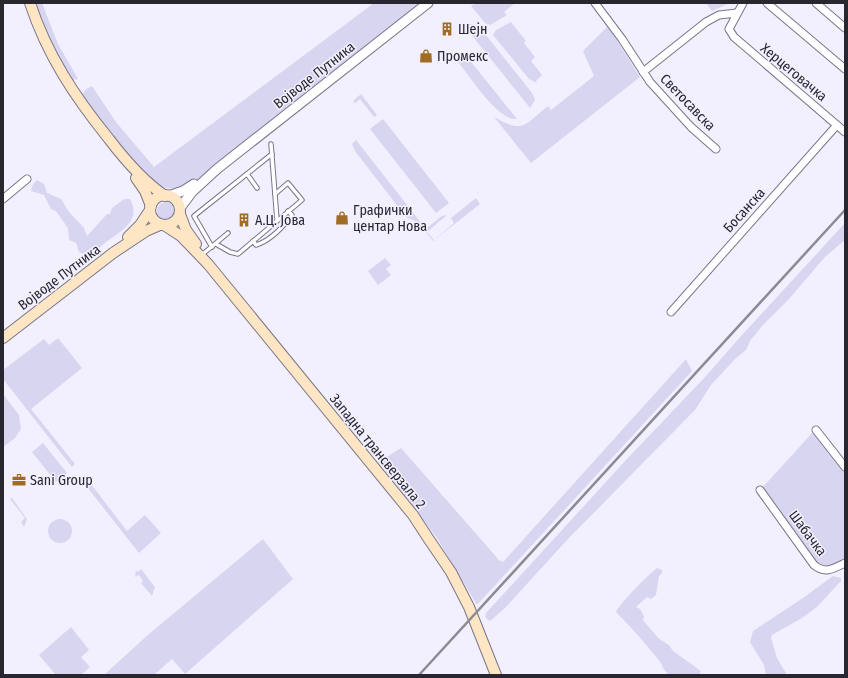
<svg xmlns="http://www.w3.org/2000/svg" width="848" height="678" viewBox="0 0 848 678" font-family="'Fira Sans Condensed',sans-serif">
	<style>
		.green { fill: #d8d5f0 }
		.lines { fill: none; stroke-linecap: round; stroke-linejoin: round }
		.service-casing { stroke: #79768a; stroke-width: 5.5 }
		.minor-casing { stroke: #79768a; stroke-width: 9 }
		.tertiary-casing { stroke: #79768a; stroke-width: 11 }
		.secondary-casing { stroke: #79768a; stroke-width: 12 }
		.service { stroke: #fff; stroke-width: 3.5 }
		.minor { stroke: #fff; stroke-width: 7 }
		.tertiary { stroke: #fff; stroke-width: 9 }
		.secondary { stroke: #fee6c4; stroke-width: 10 }
		.rail { stroke: #8c8a95; stroke-width: 2.5 }
		.labels { text-anchor: middle; stroke-width: 3; stroke-linejoin: round; paint-order: stroke }
		.poi-label { font-size: 14px; fill: #28262f; stroke: #f2f0fe; text-anchor: start }
		.street-label { font-size: 14px; fill: #28262f; stroke: #f2f0fe }
	</style>
	<rect width="100%" height="100%" fill="#f2f0fe"/>
	<g class="green">
		<path d="M33 3H42L58 44 78 79 71 80 54 53Z"/>
		<path d="M374 3H424L196 181C187 185 171 192 161 186 155 182 155 179 147 177L81 97 86 89 92 86 116 122 154 167Z"/>
		<path d="M476 3H515L504 12 507 15 490 25 485 23 471 6Z"/>
		<path d="M706 3H730L712 11Z"/>
		<path d="M511 22 526 41 524 43 535 57 531 61 542 75 536 81 537 83 529 79 493 35 496 30Z"/>
		<path d="M472 24 482 30 532 93 535 100 530 108 466 28Z"/>
		<path d="M608 26 640 77 531 163 494 117C524 134 524 125 548 106L551 110 594 76 583 51Z"/>
		<path d="M463 52 517 119C498 122 467 72 455 58Z"/>
		<path d="M361 94 377 115 374 117 360 99 355 103 353 101Z"/>
		<path d="M383 119 449 203 436 213 370 129Z"/>
		<path d="M356 140 422 224 406 217 355 151 352 144Z"/>
		<path d="M37 180 44 184 47 193 61 199 69 212 84 228 87 236 107 214H110L112 208 124 199H130C142 221 121 231 106 242 97 249 92 258 79 252L76 243 69 240 68 228 56 211 51 209 44 195 31 191 33 184Z"/>
		<path d="M476 198 480 204 433 241 424 230 442 216 447 215 427 232 434 240 454 223 451 218Z"/>
		<circle cx="166" cy="211" r="9"/>
		<path d="M845 223V240L825 257 789 299 762 326 750 341 746 350 736 358 711 385 695 410 568 539 505 608 490 621 485 617 486 613 626 460 705 377 742 335Z"/>
		<path d="M385 258 391 265 386 269 391 275 378 285 368 271Z"/>
		<path d="M58 338 82 368 31 409 75 464 72 467 3 379V370L44 339 49 345Z"/>
		<path d="M686 359 692 371 477 605 437 538 379 462 401 448 499 560 503 562Z"/>
		<path d="M3 394 19 415 21 429 15 438 3 447Z"/>
		<path d="M814 431 826 447 828 453 845 472V560L832 567 819 566 762 488Z"/>
		<path d="M43 443 67 473 56 482 32 452Z"/>
		<path d="M84 475 127 531 145 515 161 533 139 553 80 478Z"/>
		<path d="M12 498 27 519 24 527 21 522 25 518 10 499Z"/>
		<circle cx="60" cy="531" r="12"/>
		<path d="M263 539 293 579 185 674 172 659 154 675H108L106 673 149 634Z"/>
		<path d="M657 568 662 570V573L659 576 656 595 651 599 647 597 636 607 640 609 644 616 643 620 659 639 669 645 673 651 701 671 699 675H669L663 668 661 663C647 645 632 628 616 612 620 603 649 574 657 568Z"/>
		<path d="M141 569 155 587 152 596 141 583 143 581 139 575 135 577 136 570 138 572Z"/>
		<path d="M833 576 841 578V581L817 607 802 618 772 635 771 638 777 658 787 675H766L764 665 750 642 753 631 803 598Z"/>
		<path d="M71 627 89 650 81 657 90 667 81 675H56L39 655Z"/>
	</g>
	<g class="lines">
		<g class="service-casing">
			<g id="service">
				<path d="M271 144 277 220"/>
				<path d="M247 174 257 188"/>
				<path d="M253 241 256 245C270 241 281 229 290 218L292 215 288 211"/>
				<path d="M216 244 230 252 238 254 302 200 288 183 275 194"/>
				<path d="M212 247 194 216 272 154"/>
				<path d="M204 253 228 233"/>
			</g>
		</g>
		<g class="minor-casing">
			<g id="minor">
				<path d="M595 3 622 39 650 82 691 127 716 149"/>
				<path d="M743 3 729 29 734 37 845 132"/>
				<path d="M767 3 845 69"/>
				<path d="M816 3 845 28"/>
				<path d="M643 72 706 22 719 15 737 13"/>
				<path d="M3 199 27 179"/>
				<path d="M671 312 837 125"/>
				<path d="M816 430 845 467"/>
				<path d="M760 490 814 565C825 574 833 569 845 563"/>
			</g>
		</g>
		<g class="tertiary-casing">
			<g id="tertiary">
				<path d="M168 196 183 191 194 184"/>
				<path d="M180 208 192 192 217 169 428 3"/>
			</g>
		</g>
		<g class="secondary-casing">
			<g id="secondary">
				<path d="M30 3C47 55 75 97 109 139 125 160 143 181 165 196"/>
				<path d="M136 178 145 191 151 206"/>
				<circle cx="165" cy="210" r="15"/>
				<path d="M180 214 186 230 196 244"/>
				<path d="M164 225 181 236 208 264 413 515 428 538 451 572 469 607 496 675"/>
				<path d="M128 237 140 225 150 210"/>
				<path d="M3 338 113 253 146 231 160 225"/>
			</g>
		</g>
		<use href="#service" class="service"/>
		<use href="#minor" class="minor"/>
		<use href="#tertiary" class="tertiary"/>
		<use href="#secondary" class="secondary"/>
		<path class="rail" d="M419 675 845 210"/>
	</g>
	<defs>
		<g id="building-bare" transform="scale(1.08)"><path d="M-4-6H4V6H1V3H-1V6H-4ZM-2.5-4.3h1.7v1.8h-1.7ZM.8-4.3h1.7v1.8H.8ZM-2.5-1h1.7V.8h-1.7ZM.8-1h1.7V.8H.8Z" fill="#a06c24" stroke="#f2f0fe" stroke-width="2.5" paint-order="stroke"/></g>
		<g id="shop-bare" transform="scale(1.08)"><path d="M-5-2.5h2.3a2.7 3.5 0 0 1 5.4 0H5L5.5 6h-11ZM-1.5-2.5h3a1.5 2.3 0 0 0-3 0Z" fill="#a06c24" stroke="#f2f0fe" stroke-width="2.5" paint-order="stroke"/></g>
		<g id="office-bare" transform="scale(1.08)"><path d="M-6-3h4V-5.5h4V-3h4V5H-6ZM-1-4.5V-3h2v-1.5ZM-6 0V1H6V0Z" fill="#a06c24" stroke="#f2f0fe" stroke-width="2.5" paint-order="stroke"/></g>
	</defs>
	<g fill-rule="evenodd">
		<use href="#building-bare" x="447" y="29"/>
		<use href="#shop-bare" x="426" y="56"/>
		<use href="#shop-bare" x="342" y="218"/>
		<use href="#building-bare" x="244" y="220"/>
		<use href="#office-bare" x="19" y="480"/>
	</g>
	<g class="labels">
		<g class="poi-label">
			<text x="458" y="34">Шејн</text>
			<text x="437" y="61">Промекс</text>
			<text x="353" y="215">Графички<tspan x="353" dy="16">центар Нова</tspan></text>
			<text x="255" y="225">А.Ц. Јова</text>
			<text x="30" y="485">Sani Group</text>
		</g>
		<g class="street-label">
			<text transform="translate(794 72) rotate(40)" y="5">Херцеговачка</text>
			<text transform="translate(314 75) rotate(-38)" y="5">Војводе Путника</text>
			<text transform="translate(688 102) rotate(46)" y="5">Светосавска</text>
			<text transform="translate(744 210) rotate(-48)" y="5">Босанска</text>
			<text transform="translate(59 277) rotate(-37)" y="5">Војводе Путника</text>
			<text transform="translate(378 451) rotate(51)" y="5">Западна трансверзала 2</text>
			<text transform="translate(808 533) rotate(53)" y="5">Шабачка</text>
		</g>
	</g>
	<rect width="848" height="678" fill="none" stroke="#28262f" stroke-width="8"/>
</svg>
